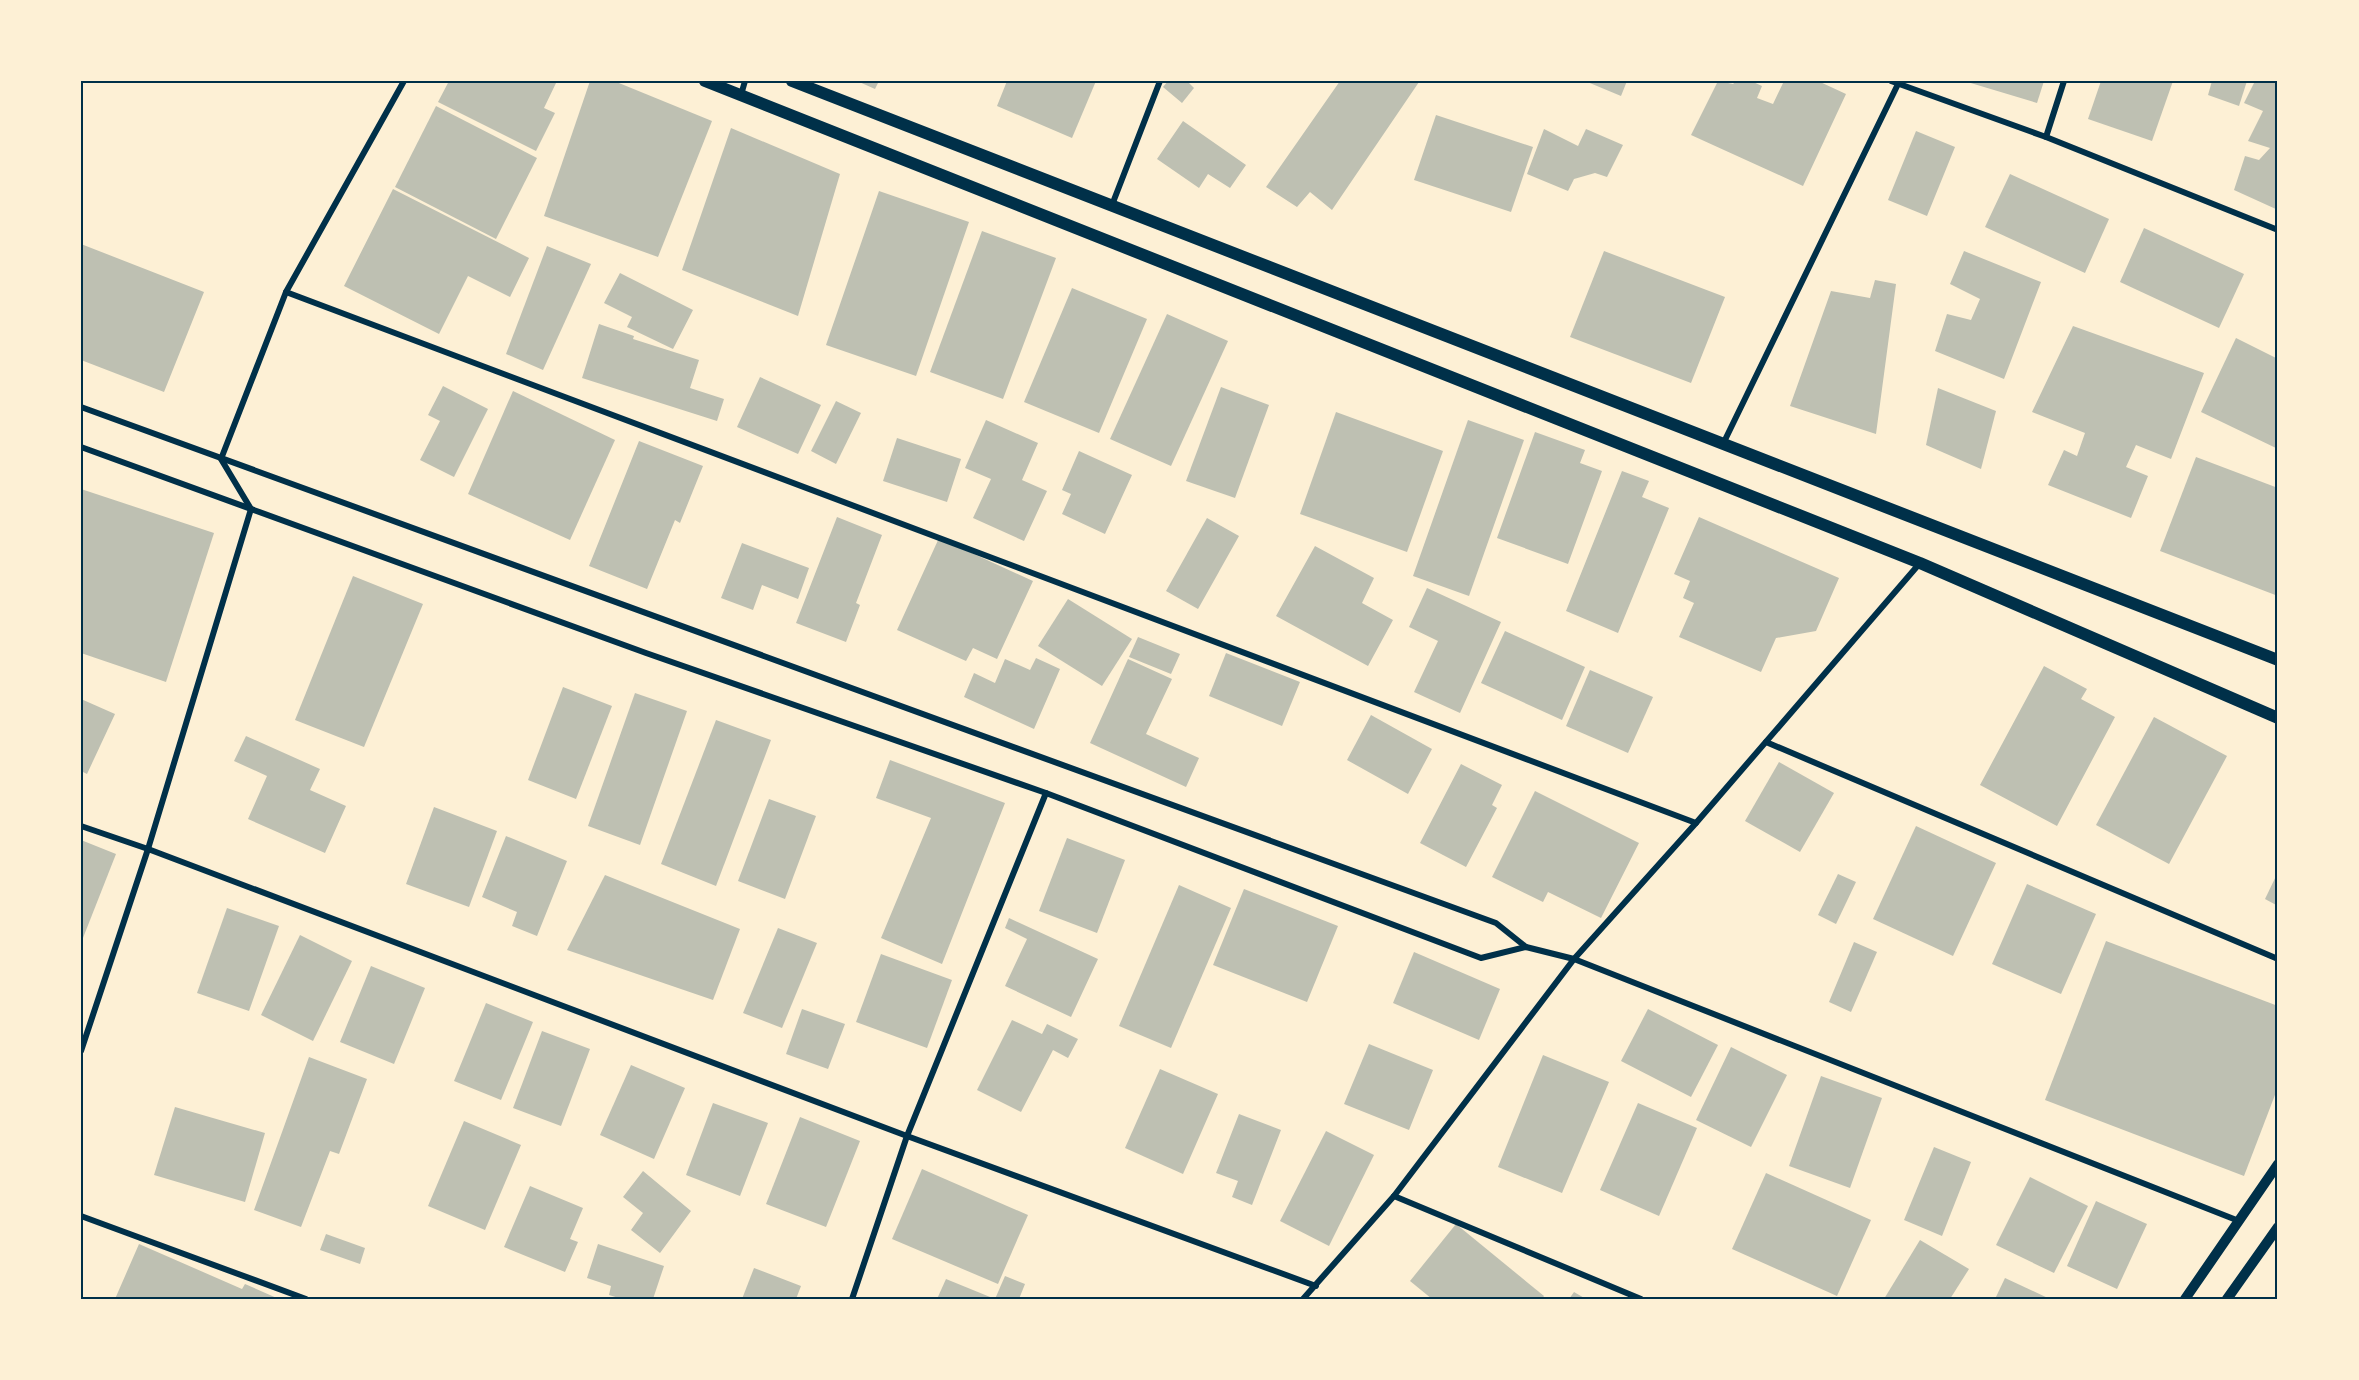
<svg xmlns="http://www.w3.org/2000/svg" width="2359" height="1380" viewBox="0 0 2359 1380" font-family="Quicksand,sans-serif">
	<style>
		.building { fill: #bec0b2 }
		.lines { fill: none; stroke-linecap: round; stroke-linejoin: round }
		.minor { stroke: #003049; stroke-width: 6 }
		.tertiary { stroke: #003049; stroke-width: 10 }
		.secondary { stroke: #003049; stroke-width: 12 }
		.neatline { fill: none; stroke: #003049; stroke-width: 2 }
	</style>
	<rect width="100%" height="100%" fill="#fdf0d5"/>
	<g class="building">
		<path d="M449 81H557L544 108 555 113 536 151 438 102Z"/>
		<path d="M590 81H614L712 121 658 257 544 216Z"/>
		<path d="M857 81H879L875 89Z"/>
		<path d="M1007 81H1096L1072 138 997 106Z"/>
		<path d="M1168 81H1187L1194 88 1182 103 1163 87Z"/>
		<path d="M1340 81 1419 82 1332 210 1310 192 1297 207 1266 187Z"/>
		<path d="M1585 81H1627L1621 96Z"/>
		<path d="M1718 81 1733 84 1736 81H1751L1762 86 1757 98 1773 104 1784 81H1818L1846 94 1803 186 1691 135Z"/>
		<path d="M1964 81H2044L2037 103Z"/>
		<path d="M2101 81H2173L2152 141 2088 119Z"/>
		<path d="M2212 81H2247L2239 106 2208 95Z"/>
		<path d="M2255 81H2278V210L2234 190 2245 156 2259 160 2270 148 2248 141 2263 111 2244 103Z"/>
		<path d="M436 106 537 158 496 239 395 187Z"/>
		<path d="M1436 115 1533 147 1511 212 1414 180Z"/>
		<path d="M1183 121 1246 165 1230 188 1208 174 1199 188 1157 159Z"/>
		<path d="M731 128 840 174 798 316 682 270Z"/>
		<path d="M1544 129 1578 146 1586 129 1623 145 1607 177 1595 173 1574 179 1568 191 1527 174Z"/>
		<path d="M1916 131 1955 147 1927 216 1888 200Z"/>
		<path d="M2010 174 2109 219 2085 273 1985 227Z"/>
		<path d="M393 189 529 258 510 297 468 276 439 334 344 286Z"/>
		<path d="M879 191 969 222 916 376 826 345Z"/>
		<path d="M2144 228 2244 274 2219 328 2120 282Z"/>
		<path d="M982 231 1056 258 1003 399 930 372Z"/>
		<path d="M81 244 204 292 164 392 81 360Z"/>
		<path d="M547 246 591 264 543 370 506 354Z"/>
		<path d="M1604 251 1725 297 1691 383 1570 337Z"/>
		<path d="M1964 251 2041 282 2004 379 1935 351 1947 314 1971 320 1980 299 1950 284Z"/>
		<path d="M620 273 693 310 673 349 627 327 632 317 604 303Z"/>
		<path d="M1875 280 1896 284 1876 434 1790 406 1831 291 1870 298Z"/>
		<path d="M1072 288 1147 319 1099 433 1024 402Z"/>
		<path d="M1167 314 1228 341 1171 466 1110 439Z"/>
		<path d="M599 324 634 336 633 339 699 360 690 388 724 399 717 421 582 378Z"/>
		<path d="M2073 326 2204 373 2171 459 2136 445 2126 467 2148 476 2131 518 2048 485 2064 450 2077 456 2085 433 2032 412Z"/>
		<path d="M2236 338 2278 359V449L2201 412Z"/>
		<path d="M760 377 821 405 798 454 737 427Z"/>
		<path d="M443 386 488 409 454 477 420 460 440 421 428 415Z"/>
		<path d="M1221 387 1269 405 1235 498 1186 481Z"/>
		<path d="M1938 388 1996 411 1981 469 1926 445Z"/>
		<path d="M513 391 615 440 570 540 468 494Z"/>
		<path d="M836 401 861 413 836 464 811 451Z"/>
		<path d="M1336 412 1443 451 1407 552 1300 514Z"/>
		<path d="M986 420 1038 443 1022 480 1047 491 1024 541 973 518 991 479 965 468Z"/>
		<path d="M1468 420 1524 440 1469 596 1413 576Z"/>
		<path d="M1535 432 1585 450 1580 463 1602 471 1568 564 1497 538Z"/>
		<path d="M897 438 961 459 947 502 883 481Z"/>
		<path d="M639 441 703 466 680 523 675 520 647 589 589 566Z"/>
		<path d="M1079 451 1132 475 1105 534 1062 514 1071 494 1062 490Z"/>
		<path d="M2196 457 2278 488V596L2160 551Z"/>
		<path d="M1622 471 1649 481 1642 497 1669 508 1618 633 1566 611Z"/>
		<path d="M81 489 214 533 166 682 81 653Z"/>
		<path d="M837 517 882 535 856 603 860 605 846 642 796 623Z"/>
		<path d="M1699 517 1839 578 1816 631 1776 638 1761 672 1679 637 1694 603 1683 598 1690 581 1674 574Z"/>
		<path d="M1207 518 1239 536 1198 609 1166 591Z"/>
		<path d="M939 538 1033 581 997 659 973 648 966 661 897 630Z"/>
		<path d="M742 543 809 568 798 599 762 585 753 610 721 598Z"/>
		<path d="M1315 546 1374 578 1362 603 1393 620 1368 666 1276 616Z"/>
		<path d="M353 576 423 604 364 747 295 720Z"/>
		<path d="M1427 588 1501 622 1460 713 1414 692 1438 641 1409 627Z"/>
		<path d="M1068 599 1132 639 1102 686 1038 646Z"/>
		<path d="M1505 631 1585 667 1562 720 1481 683Z"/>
		<path d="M1138 637 1180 654 1171 674 1129 657Z"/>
		<path d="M1226 653 1300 682 1282 726 1209 696Z"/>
		<path d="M1036 658 1060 669 1034 729 964 697 974 673 995 683 1005 659 1030 670Z"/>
		<path d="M1128 659 1172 679 1146 734 1199 758 1186 787 1090 743Z"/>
		<path d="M2044 666 2087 689 2081 699 2115 717 2057 826 1980 785Z"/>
		<path d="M1590 670 1653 697 1628 753 1566 726Z"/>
		<path d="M563 687 612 706 576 799 528 780Z"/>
		<path d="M635 693 687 711 640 845 588 826Z"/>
		<path d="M81 699 115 714 87 774 81 771Z"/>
		<path d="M1371 715 1432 749 1408 794 1347 760Z"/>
		<path d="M2154 717 2227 756 2169 864 2096 825Z"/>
		<path d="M716 720 771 740 716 886 661 864Z"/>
		<path d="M246 736 320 769 310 790 346 806 325 853 248 819 267 776 234 761Z"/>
		<path d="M890 760 1005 803 942 964 881 938 931 818 876 798Z"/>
		<path d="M1779 762 1834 793 1800 852 1745 821Z"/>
		<path d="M1461 764 1502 785 1492 805 1497 808 1466 867 1420 843Z"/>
		<path d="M1535 791 1639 843 1601 918 1548 892 1543 902 1492 877Z"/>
		<path d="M769 799 816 816 785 899 738 881Z"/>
		<path d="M434 807 497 831 469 907 406 884Z"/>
		<path d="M1916 826 1996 863 1953 956 1873 919Z"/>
		<path d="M506 836 567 861 537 936 512 926 517 912 482 897Z"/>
		<path d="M1067 838 1125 860 1097 933 1039 911Z"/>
		<path d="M81 840 116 854 81 943Z"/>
		<path d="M2278 872V906L2265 899Z"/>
		<path d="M1838 874 1856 882 1836 924 1818 915Z"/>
		<path d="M605 875 740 929 713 1000 567 950Z"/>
		<path d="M2027 884 2096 914 2061 994 1992 964Z"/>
		<path d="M1179 885 1231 908 1171 1048 1119 1026Z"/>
		<path d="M1244 889 1338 926 1307 1002 1213 965Z"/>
		<path d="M227 908 279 926 249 1011 197 993Z"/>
		<path d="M1009 918 1098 959 1071 1017 1005 986 1027 939 1005 928Z"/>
		<path d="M778 928 817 943 782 1028 743 1013Z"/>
		<path d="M300 935 352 961 313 1041 261 1015Z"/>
		<path d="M2106 941 2278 1006V1087L2244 1176 2045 1100Z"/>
		<path d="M1854 942 1877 952 1851 1012 1829 1002Z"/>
		<path d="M1414 952 1500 989 1479 1040 1393 1003Z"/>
		<path d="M881 954 952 980 927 1048 856 1022Z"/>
		<path d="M371 966 425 988 394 1064 340 1042Z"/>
		<path d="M486 1003 533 1022 501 1100 454 1081Z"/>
		<path d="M802 1009 845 1024 828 1069 786 1054Z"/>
		<path d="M1648 1009 1718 1045 1691 1097 1621 1061Z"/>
		<path d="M1012 1020 1042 1034 1047 1024 1078 1039 1068 1058 1053 1050 1021 1112 977 1090Z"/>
		<path d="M542 1031 590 1049 561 1126 513 1108Z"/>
		<path d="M1369 1044 1433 1070 1409 1130 1344 1104Z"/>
		<path d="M1731 1047 1787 1075 1751 1147 1696 1120Z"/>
		<path d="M1543 1055 1609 1082 1562 1193 1498 1167Z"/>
		<path d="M309 1057 367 1079 339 1154 330 1151 301 1227 254 1210Z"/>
		<path d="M631 1065 685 1088 654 1159 600 1135Z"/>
		<path d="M1160 1069 1218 1094 1183 1174 1125 1148Z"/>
		<path d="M1821 1076 1882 1098 1850 1188 1789 1166Z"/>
		<path d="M713 1103 768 1123 740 1196 686 1175Z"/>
		<path d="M1638 1103 1697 1128 1659 1216 1600 1190Z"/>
		<path d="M175 1107 265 1133 245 1202 154 1175Z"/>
		<path d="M1239 1114 1281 1130 1252 1205 1232 1197 1238 1181 1216 1173Z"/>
		<path d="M800 1117 860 1141 826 1227 766 1204Z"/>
		<path d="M464 1121 521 1145 485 1230 428 1206Z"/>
		<path d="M1326 1131 1374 1155 1329 1246 1280 1221Z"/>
		<path d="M1934 1147 1971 1162 1942 1236 1904 1220Z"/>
		<path d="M922 1169 1028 1215 998 1284 892 1239Z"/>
		<path d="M643 1171 691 1211 660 1253 631 1230 643 1213 623 1197Z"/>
		<path d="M1766 1173 1871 1220 1837 1296 1732 1249Z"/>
		<path d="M2030 1177 2088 1206 2054 1273 1996 1245Z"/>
		<path d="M530 1186 583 1208 570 1239 578 1242 565 1272 504 1247Z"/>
		<path d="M2096 1201 2147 1224 2117 1289 2067 1266Z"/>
		<path d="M1456 1224 1544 1296 1542 1299H1432L1410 1281Z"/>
		<path d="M326 1234 365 1248 360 1264 320 1250Z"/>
		<path d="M1920 1240 1969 1269 1950 1299H1884Z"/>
		<path d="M139 1244 242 1289 245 1284 279 1299H115Z"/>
		<path d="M598 1244 664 1266 653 1299H622L609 1295 611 1286 587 1278Z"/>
		<path d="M754 1268 801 1286 796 1299H742Z"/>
		<path d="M1005 1276 1025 1284 1019 1299H995Z"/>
		<path d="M2005 1278 2050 1299H1995Z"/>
		<path d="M946 1279 995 1299H937Z"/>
		<path d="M1574 1292 1586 1299H1569Z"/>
	</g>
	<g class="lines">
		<g class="minor">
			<path d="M1891 81 2046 137 2278 230"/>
			<path d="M741 95 745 81"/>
			<path d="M2046 137 2064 81"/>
			<path d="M1112 205 1160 81"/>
			<path d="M286 292 1696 823"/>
			<path d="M81 407 1496 923 1526 947"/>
			<path d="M1723 444 1899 82"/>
			<path d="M81 447 646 653 1046 793 1481 958 1526 947 1574 959 2239 1221"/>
			<path d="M1766 742 2278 959"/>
			<path d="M81 826 148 849 907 1136 1316 1286"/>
			<path d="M81 1051 148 849 251 509 221 459 286 292 404 81"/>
			<path d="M1394 1196 1641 1299"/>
			<path d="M81 1216 306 1299"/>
			<path d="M852 1299 907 1136 1046 793"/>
			<path d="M1303 1299 1394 1196 1574 959 1696 823 1920 563"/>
		</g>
		<g class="tertiary">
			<path d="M2185 1299 2278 1164"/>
			<path d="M2227 1299 2278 1227"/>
		</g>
		<g class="secondary">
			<path d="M705 81 1920 563 2278 718"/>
			<path d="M792 81 2278 660"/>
		</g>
	</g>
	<rect width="2359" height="1380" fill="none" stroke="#fdf0d5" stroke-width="165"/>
	<rect x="82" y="82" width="2194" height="1216" class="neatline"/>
</svg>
